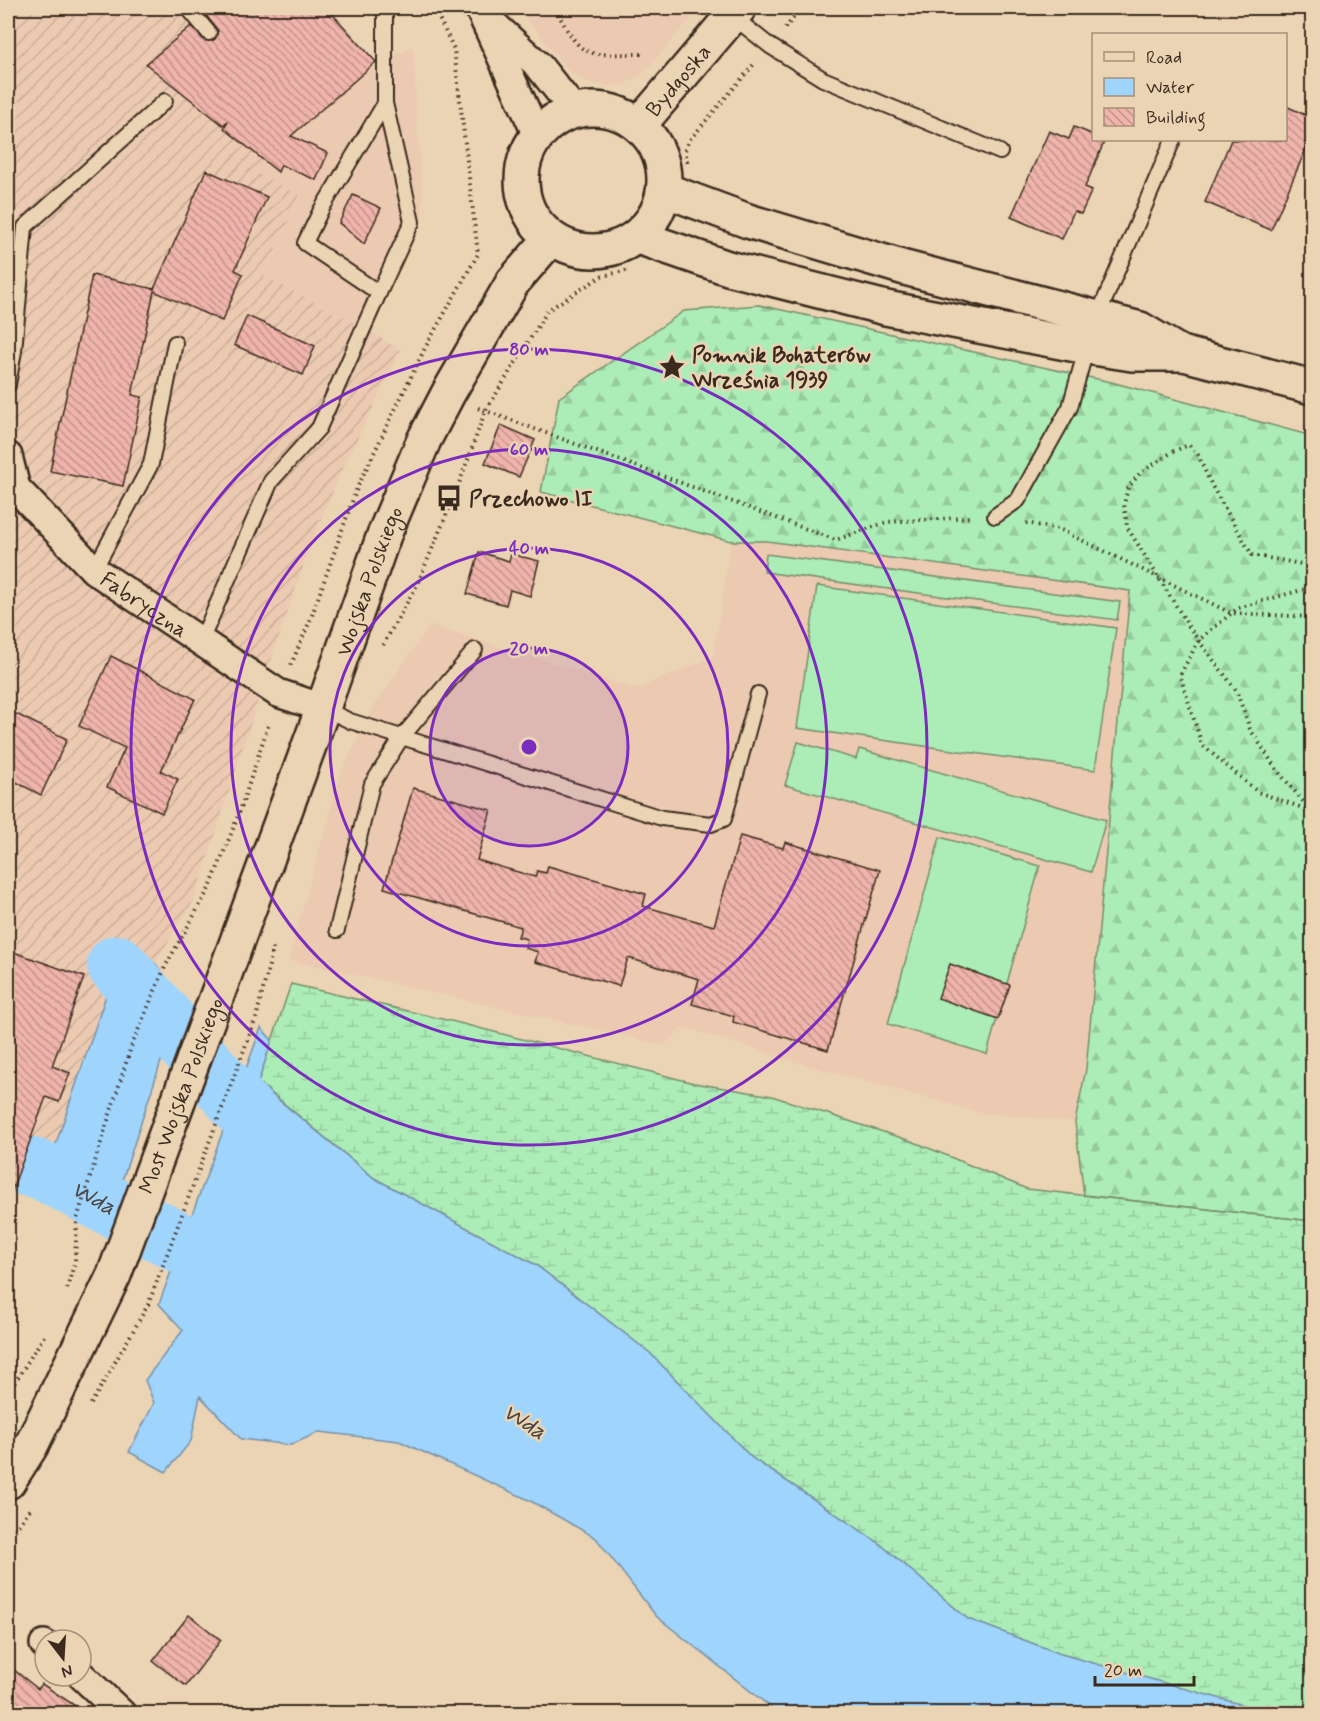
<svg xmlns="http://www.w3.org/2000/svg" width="1320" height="1721" viewBox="0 0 1320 1721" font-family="Mynerve,sans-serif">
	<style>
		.built { fill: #eccab1 }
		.industrial { fill: url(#industrial-furrows) }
		.forest { fill: url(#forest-firs); stroke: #748c6a; stroke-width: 1.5 }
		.wetland { fill: url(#wetland-marsh); stroke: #748c6a; stroke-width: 1.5 }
		.garden { fill: #acedb7; stroke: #748c6a; stroke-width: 1.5 }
		.water { fill: #9fd4fd; stroke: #7790a4; stroke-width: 1.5 }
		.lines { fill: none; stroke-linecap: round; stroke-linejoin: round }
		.river { stroke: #9fd4fd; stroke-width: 60 }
		.building { fill: url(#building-back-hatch); stroke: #3b2a1e; stroke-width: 1.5 }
		.lane-casing { stroke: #3b2a1e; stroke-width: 18 }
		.street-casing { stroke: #3b2a1e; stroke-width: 32 }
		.secondary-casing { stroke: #3b2a1e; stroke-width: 38 }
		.path { stroke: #3b2a1e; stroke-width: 4; stroke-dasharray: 1.5 4.5; stroke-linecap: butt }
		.lane { stroke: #ebd4b4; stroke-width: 14 }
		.street { stroke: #ebd4b4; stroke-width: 27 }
		.secondary { stroke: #ebd4b4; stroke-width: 33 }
		.ring { fill: none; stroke: #7b2cbf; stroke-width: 3 }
		.labels { text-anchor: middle; stroke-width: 5; stroke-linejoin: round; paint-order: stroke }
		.street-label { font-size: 22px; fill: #3b2a1e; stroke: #ebd4b4 }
		.poi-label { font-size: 22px; font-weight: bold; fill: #3b2a1e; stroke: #ebd4b4; text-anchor: start }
		.water-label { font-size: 24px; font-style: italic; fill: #4a443f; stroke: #ebd4b4 }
		.centre { fill: #7b2cbf; stroke: #ebd4b4; stroke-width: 3 }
		.ring-label { font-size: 18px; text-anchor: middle; font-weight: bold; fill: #7b2cbf; stroke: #ebd4b4; stroke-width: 5; stroke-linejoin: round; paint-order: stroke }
	</style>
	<defs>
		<pattern id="industrial-furrows" width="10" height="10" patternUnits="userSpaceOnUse" patternTransform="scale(1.5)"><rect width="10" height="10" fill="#eccab1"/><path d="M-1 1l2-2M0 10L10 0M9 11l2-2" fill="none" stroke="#cbae98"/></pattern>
		<pattern id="forest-firs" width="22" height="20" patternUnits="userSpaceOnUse" patternTransform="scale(1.5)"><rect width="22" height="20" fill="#acedb7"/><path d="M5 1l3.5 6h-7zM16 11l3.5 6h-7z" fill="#95cb9d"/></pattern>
		<pattern id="wetland-marsh" width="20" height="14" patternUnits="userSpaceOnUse" patternTransform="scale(1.5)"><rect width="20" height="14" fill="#acedb7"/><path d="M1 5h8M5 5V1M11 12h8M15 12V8" fill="none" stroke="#95cb9d"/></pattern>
		<pattern id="building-back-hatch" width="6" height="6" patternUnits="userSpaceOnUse" patternTransform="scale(1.5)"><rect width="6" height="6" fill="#efb4ab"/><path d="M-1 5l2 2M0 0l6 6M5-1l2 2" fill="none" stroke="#c3938b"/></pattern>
	</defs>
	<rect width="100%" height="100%" fill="#ebd4b4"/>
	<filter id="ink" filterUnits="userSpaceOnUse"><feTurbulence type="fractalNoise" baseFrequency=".0167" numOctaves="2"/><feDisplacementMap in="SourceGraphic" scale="12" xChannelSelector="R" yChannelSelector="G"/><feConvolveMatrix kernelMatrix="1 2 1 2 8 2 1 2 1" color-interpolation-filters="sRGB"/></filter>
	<g filter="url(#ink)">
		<g class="built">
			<path d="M518 8H700L642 75 623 85 606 86 581 80 569 72Z"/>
			<path d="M413 46 423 213 370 331 264 276 300 197 252 171 370 69Z"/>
			<path d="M731 541H767L1131 590 1086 1069 1075 1122 982 1113 809 1066 683 1027 664 1045 288 960 342 770 373 707 430 625 636 689 713 657Z"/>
		</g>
		<path class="industrial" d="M8 8H320L371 69 253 171 300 196 264 276 370 331 401 351 347 459 314 535 270 663 195 898 155 963 120 954 39 1194 8 1197Z"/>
		<path class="forest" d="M759 305 1111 382 1312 436V1221L1084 1195 1075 1122 1086 1069 1130 591 767 541H731L541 492 559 398 684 311Z"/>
		<path class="wetland" d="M291 984 455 1022 694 1083 772 1096 914 1142 1027 1189 1312 1221V1713H1272L1246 1707 1061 1654 968 1619 879 1543 752 1458 650 1353 536 1265 374 1178 258 1082Z"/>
		<g class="garden">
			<path d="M766 554 1120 602 1117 620 764 572Z"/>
			<path d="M817 586 1116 628 1095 770 797 728Z"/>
			<path d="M798 742 856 759 859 749 1106 820 1091 872 785 785Z"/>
			<path d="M940 837 1040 866 987 1054 888 1024Z"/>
		</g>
		<g class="water">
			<path d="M120 954 155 963 182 997 108 1224 39 1194Z"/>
			<path d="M261 1028 272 1040 258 1083 374 1178 536 1265 650 1353 752 1458 879 1543 968 1619 1061 1654 1272 1713H778L656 1616 596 1538 529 1500 399 1441 319 1432 291 1445 241 1439 200 1396 191 1441 166 1472 129 1452 154 1403 145 1380 183 1330 159 1304Z"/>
		</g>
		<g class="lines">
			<g class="river">
				<path d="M117 965 261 1129 273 1170"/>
				<path id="s1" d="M8 1160 48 1173 254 1282"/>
			</g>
		</g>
		<g class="building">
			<path d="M212 8H327L376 62 291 136 328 153 316 180 281 165 278 172 224 128 228 121 223 125 146 64 191 26 205 41 215 39 218 31 205 14Z"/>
			<path d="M1286 106 1312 118V135L1271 230 1205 202 1231 140H1286Z"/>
			<path d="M1074 127 1094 135V140H1105L1085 187 1092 190 1081 214 1074 211 1062 239 1011 217 1049 131 1069 139Z"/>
			<path d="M206 170 267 197 235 270 243 274 222 321 154 291 132 395 142 397 123 486 50 471 92 275 154 289Z"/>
			<path d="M353 195 381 208 364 244 339 223Z"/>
			<path d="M247 316 315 346 303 375 234 345Z"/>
			<path d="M501 425 535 440 519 477 485 463Z"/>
			<path d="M479 552 509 561 511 554 539 561 530 596 510 590 506 605 467 594Z"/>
			<path d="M111 656 195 699 161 771 178 779 162 813 107 787 125 748 79 726Z"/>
			<path d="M8 710 67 739 41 795 8 778Z"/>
			<path d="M413 788 491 810 477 860 535 877 537 871 546 873 548 866 646 894 643 906 714 926 740 836 783 848 785 842 880 870 828 1050 733 1022 734 1016 692 1004 699 979 628 958 619 986 535 962 538 952 525 948 527 939 518 937 521 927 384 888Z"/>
			<path d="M8 950 84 977 52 1066 70 1073 59 1102 46 1097 11 1193H8Z"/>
			<path d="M950 964 1010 985 998 1019 938 998Z"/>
			<path d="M189 1615 221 1640 186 1686 153 1661Z"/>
			<path d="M8 1665 38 1689 42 1684 86 1713H8Z"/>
		</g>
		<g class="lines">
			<g class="lane-casing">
				<g id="lane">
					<path d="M188 8 209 33"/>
					<path d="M385 8V103L412 222 379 293 305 243 321 210 385 103"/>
					<path d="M732 16 770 46 823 79 1000 152"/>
					<path d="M1096 320 1173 140"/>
					<path d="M8 385 14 351 25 227 165 101"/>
					<path d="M995 516 1018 500 1070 407 1087 346"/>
					<path d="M94 570 151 464 175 343"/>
					<path d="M201 641 271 481 319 428 379 293"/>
					<path d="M323 708 350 721 662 818 711 824 724 819 758 694"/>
					<path d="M337 930 372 784 402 737 475 650"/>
				</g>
			</g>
			<g class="street-casing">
				<g id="street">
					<path d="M479 8 537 135"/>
					<path d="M489 20 538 65 574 110"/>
					<path id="s2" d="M8 456 16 488 94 570 278 693 323 708"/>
					<path d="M44 1644 45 1645"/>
					<path d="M81 1675 122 1714"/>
				</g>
			</g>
			<g class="secondary-casing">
				<g id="secondary">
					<circle cx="593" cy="180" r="71"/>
					<path id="s3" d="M640 124 739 8"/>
					<path d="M665 190 748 221 905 268 1140 329 1182 354"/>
					<path d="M638 237 728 268 886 308 1087 347 1132 354H1184L1312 387"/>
					<path id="s4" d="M8 1482 31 1446 114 1275 323 708 384 535 424 440 449 392 513 282 551 238"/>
				</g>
			</g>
			<g class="path">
				<path d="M555 8C584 62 583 54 642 54"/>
				<path d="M785 28 802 8"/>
				<path d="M687 162 685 150 688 142 755 63"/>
				<path d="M478 408 836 540 887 522 971 517"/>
				<path d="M1026 523 1059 529 1231 613 1312 617"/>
				<path d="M1312 566 1252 555 1212 486 1198 455 1189 445 1174 451 1140 473 1128 488 1124 504 1127 527 1193 633 1236 690 1250 729 1277 770 1312 812"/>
				<path d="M383 645 417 585 456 492 485 412 548 310 602 276 629 270"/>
				<path d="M291 665 311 618 357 488 425 348 478 254 454 49 434 8"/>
				<path d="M1311 811 1258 792 1202 745 1180 675 1199 640 1238 608 1312 587"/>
				<path d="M67 1289 75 1261 77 1219 131 1047 165 967 211 885 240 811 269 723"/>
				<path d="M8 1393 46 1333"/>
				<path d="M91 1404 148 1305 256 1018 274 945"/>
				<path d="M8 1540 30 1509"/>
			</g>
			<use href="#lane" class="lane"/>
			<use href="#street" class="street"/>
			<use href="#secondary" class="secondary"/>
		</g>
	</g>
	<circle cx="529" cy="747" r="99" fill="#7b2cbf" fill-opacity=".12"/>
	<g class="ring">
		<circle cx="529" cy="747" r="99"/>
		<circle cx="529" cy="747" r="199"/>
		<circle cx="529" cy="747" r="298"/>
		<circle cx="529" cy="747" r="398"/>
	</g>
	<defs>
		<g id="sight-bare" transform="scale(2.07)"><path d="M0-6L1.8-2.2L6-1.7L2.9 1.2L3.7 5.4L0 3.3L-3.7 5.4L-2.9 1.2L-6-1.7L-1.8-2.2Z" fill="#3b2a1e" stroke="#ebd4b4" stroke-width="2.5" paint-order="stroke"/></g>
		<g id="bus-bare" transform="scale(2.07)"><path d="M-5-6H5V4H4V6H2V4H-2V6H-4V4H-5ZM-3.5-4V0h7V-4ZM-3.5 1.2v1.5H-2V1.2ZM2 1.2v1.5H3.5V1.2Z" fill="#3b2a1e" stroke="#ebd4b4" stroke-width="2.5" paint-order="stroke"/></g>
	</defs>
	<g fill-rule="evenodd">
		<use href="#sight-bare" x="672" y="367"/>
		<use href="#bus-bare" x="449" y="498"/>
	</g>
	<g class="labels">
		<g class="street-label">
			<text dy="8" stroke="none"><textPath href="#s3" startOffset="58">Bydgoska</textPath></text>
			<text dy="8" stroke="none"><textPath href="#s4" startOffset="972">Wojska Polskiego</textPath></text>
			<text dy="8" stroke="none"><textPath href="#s2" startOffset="207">Fabryczna</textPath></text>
			<text dy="8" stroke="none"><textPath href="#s4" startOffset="424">Most Wojska Polskiego</textPath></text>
		</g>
		<g class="poi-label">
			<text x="692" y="362">Pomnik Bohaterów<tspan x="692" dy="25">Września 1939</tspan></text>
			<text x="469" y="506">Przechowo II</text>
		</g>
		<g class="water-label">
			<text dy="8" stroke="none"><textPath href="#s1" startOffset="94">Wda</textPath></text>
			<text transform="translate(525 1421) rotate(32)" y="8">Wda</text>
		</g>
	</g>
	<circle cx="529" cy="747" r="9" class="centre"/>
	<g class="ring-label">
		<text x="529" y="355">80 m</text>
		<text x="529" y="455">60 m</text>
		<text x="529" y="554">40 m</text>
		<text x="529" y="654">20 m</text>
	</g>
	<rect width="1320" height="1721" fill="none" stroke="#ebd4b4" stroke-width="30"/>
	<rect x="15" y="15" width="1290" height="1691" fill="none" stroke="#3b2a1e" stroke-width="2" filter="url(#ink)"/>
	<rect x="1092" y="33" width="195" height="108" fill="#ebd4b4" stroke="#a59078" stroke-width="1.5"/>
	<rect x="1104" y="52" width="30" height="9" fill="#ebd4b4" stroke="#a59078" stroke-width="1.5"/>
	<text x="1146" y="63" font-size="18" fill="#3b2a1e">Road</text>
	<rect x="1104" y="78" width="30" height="18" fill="#9fd4fd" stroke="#a59078" stroke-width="1.5"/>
	<text x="1146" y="93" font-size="18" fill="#3b2a1e">Water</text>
	<rect x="1104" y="108" width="30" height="18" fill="url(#building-back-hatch)" stroke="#a59078" stroke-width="1.5"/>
	<text x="1146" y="123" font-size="18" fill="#3b2a1e">Building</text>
	<g transform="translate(63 1658) rotate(163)"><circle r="28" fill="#ebd4b4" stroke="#a59078" stroke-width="1.5"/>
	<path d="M0-4.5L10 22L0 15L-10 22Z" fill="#3b2a1e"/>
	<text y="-9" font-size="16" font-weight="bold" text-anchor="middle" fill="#3b2a1e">N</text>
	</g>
	<path d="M1095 1676v9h99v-9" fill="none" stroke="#3b2a1e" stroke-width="3"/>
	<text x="1104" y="1676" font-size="18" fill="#3b2a1e" stroke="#ebd4b4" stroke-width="4.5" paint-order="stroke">20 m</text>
</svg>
